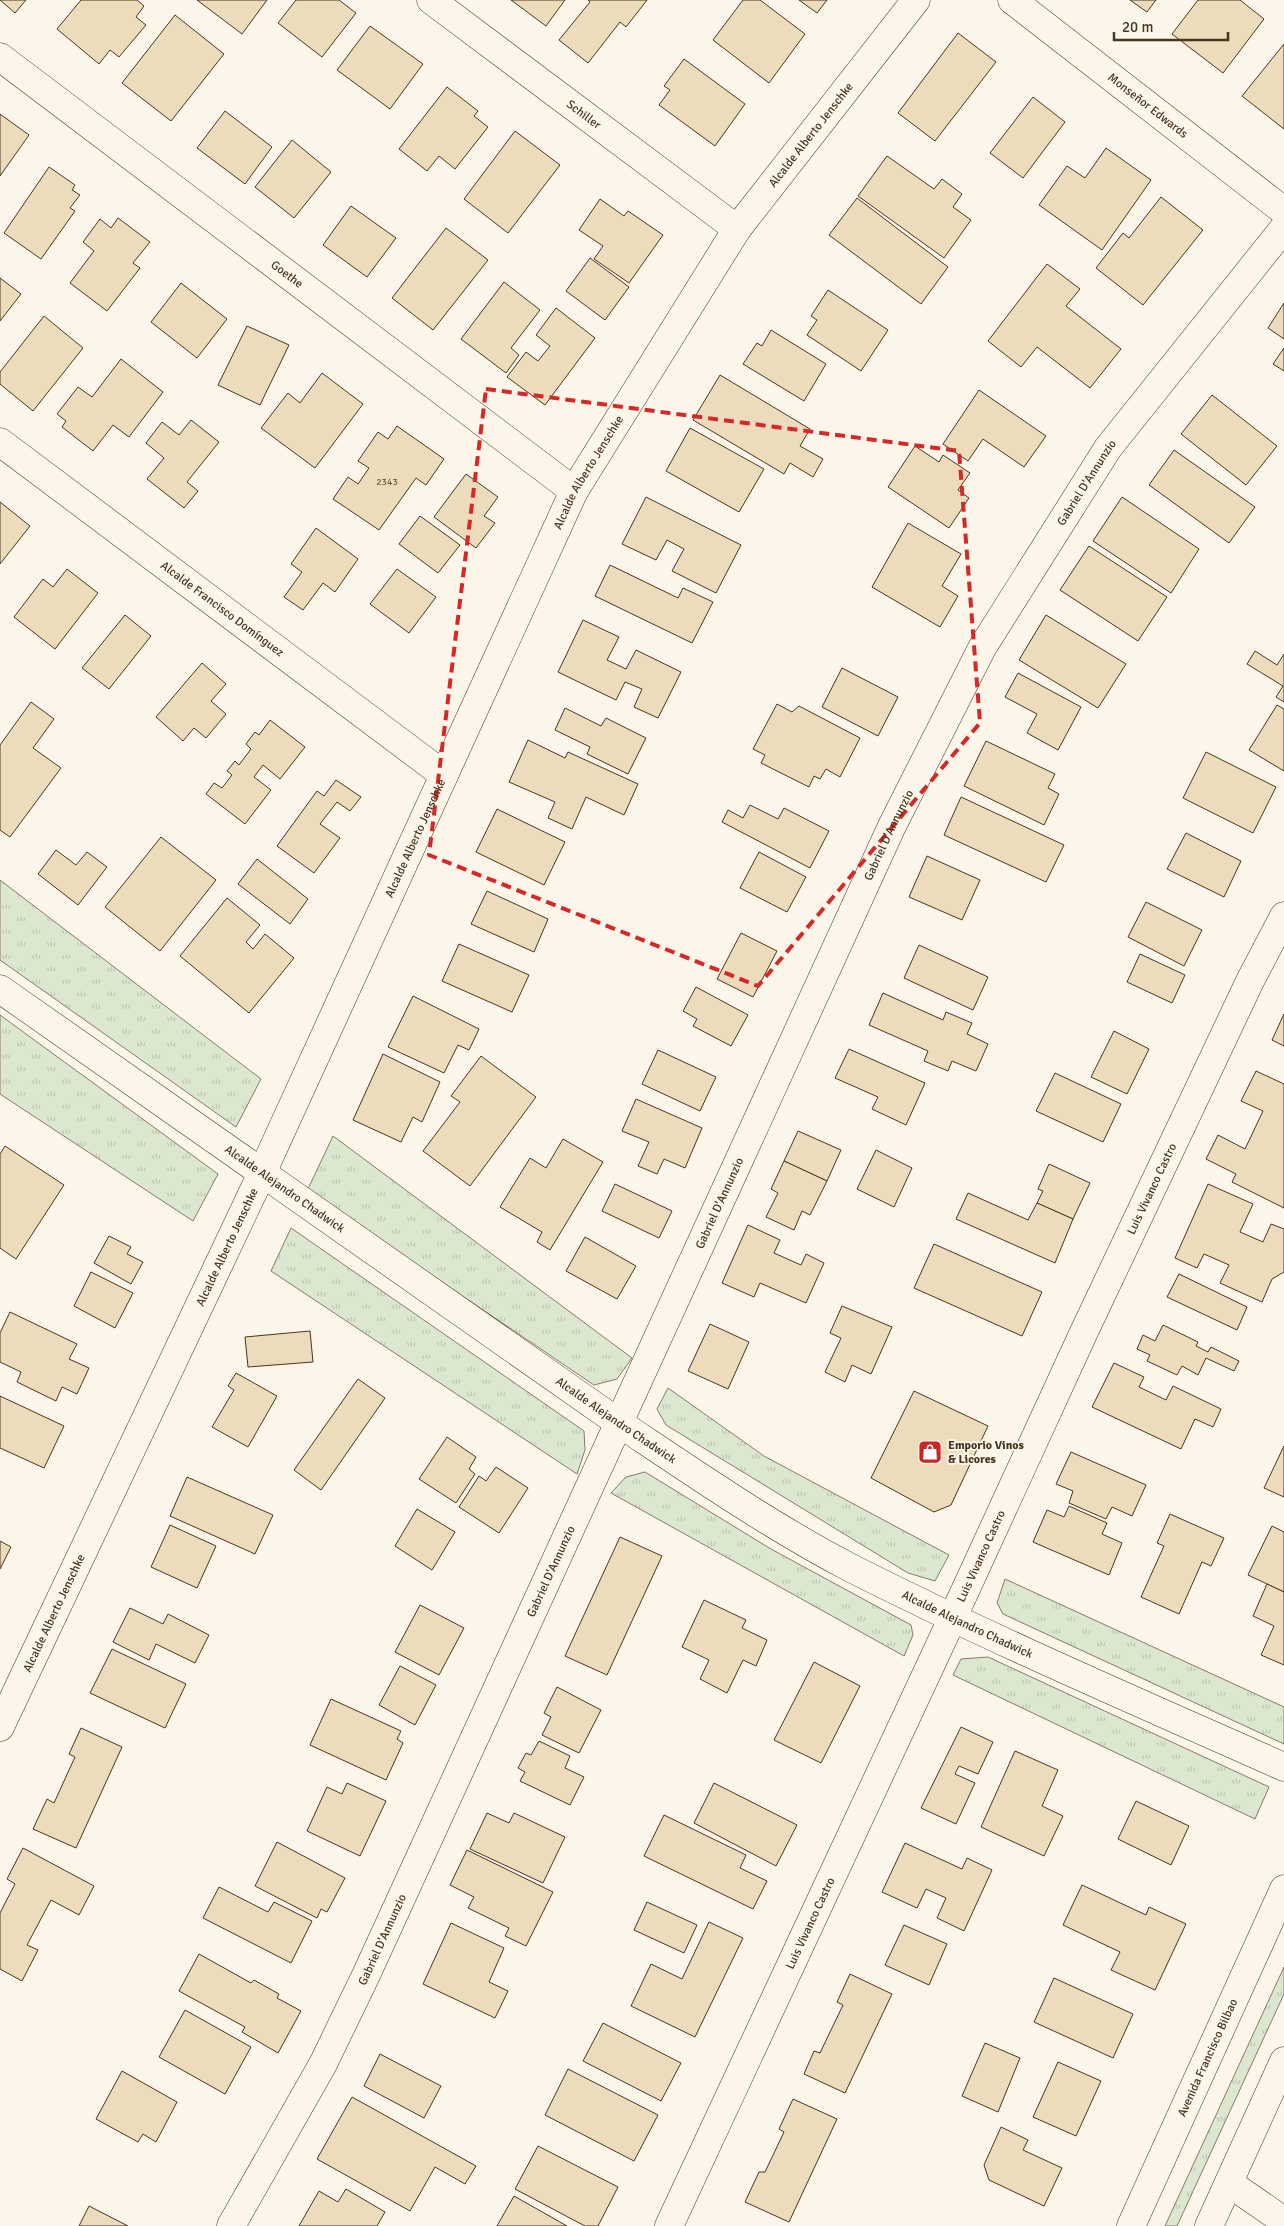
<svg xmlns="http://www.w3.org/2000/svg" width="1284" height="2226" viewBox="0 0 1284 2226" font-family="Signika,sans-serif">
	<style>
		.grass { fill: url(#grass-tufts); stroke: #887966 }
		.building { fill: #ecdcbc; stroke: #4a3520 }
		.lines { fill: none; stroke-linecap: round; stroke-linejoin: round }
		.minor-casing { stroke: #4a3520; stroke-width: 29 }
		.major-casing { stroke: #4a3520; stroke-width: 29 }
		.minor { stroke: #fbf6e9; stroke-width: 28 }
		.major { stroke: #fbf6e9; stroke-width: 28 }
		.marked { fill: none; stroke: #d62828; stroke-width: 4; stroke-dasharray: 10 6; stroke-linejoin: round }
		.labels { text-anchor: middle; stroke-width: 4; stroke-linejoin: round; paint-order: stroke }
		.number-label { font-size: 10px; fill: #725f47 }
		.street-label { font-size: 12px; fill: #4a3520; stroke: #fbf6e9 }
		.poi-label { font-size: 12px; font-weight: bold; fill: #4a3520; stroke: #fbf6e9; text-anchor: start }
	</style>
	<defs>
		<pattern id="grass-tufts" width="24" height="20" patternUnits="userSpaceOnUse" patternTransform="scale(1.25)"><rect width="24" height="20" fill="#dce7d0"/><path d="M3 7l-1-3M5 7V3M7 7l1-3M15 17l-1-3M17 17v-4M19 17l1-3" fill="none" stroke="#bec7b2"/></pattern>
	</defs>
	<rect width="100%" height="100%" fill="#fbf6e9"/>
	<g class="grass">
		<path d="M0 880 261 1079 236 1127 0 960Z"/>
		<path d="M0 1015 218 1174 193 1221 0 1094Z"/>
		<path d="M333 1136 632 1358 617 1379 594 1385 307 1191Z"/>
		<path d="M291 1228 584 1431 585 1450 577 1474 271 1271Z"/>
		<path d="M668 1388 764 1456 949 1555 935 1581 908 1573 666 1425 657 1409Z"/>
		<path d="M645 1472 771 1549 911 1625 913 1635 904 1656 611 1493 626 1477Z"/>
		<path d="M1005 1579 1284 1707V1744L1003 1614 997 1603Z"/>
		<path d="M988 1657 1269 1787 1255 1819 953 1675 961 1659Z"/>
		<path d="M1284 1967V1994L1177 2226H1165Z"/>
	</g>
	<g class="building">
		<path d="M0 0H26L15 13Z"/>
		<path d="M81 0H137L144 6 136 17 146 25 119 57 110 50 99 64 57 29Z"/>
		<path d="M197 0H267L242 34Z"/>
		<path d="M296 0H339L356 13 322 57 278 23Z"/>
		<path d="M511 0H565L546 26Z"/>
		<path d="M588 0H647L626 27 620 22 588 63 559 40 590 2Z"/>
		<path d="M743 0H760L805 34 769 83 713 40Z"/>
		<path d="M799 0H827L817 13Z"/>
		<path d="M1130 0H1156L1147 12Z"/>
		<path d="M1198 0H1240L1264 19 1223 73 1172 34Z"/>
		<path d="M175 15 224 54 171 121 122 83Z"/>
		<path d="M370 26 423 64 390 109 337 70Z"/>
		<path d="M958 33 996 62 935 141 898 113Z"/>
		<path d="M1284 44V129L1242 96Z"/>
		<path d="M684 59 745 104 715 146 659 105 670 90 664 86Z"/>
		<path d="M447 87 478 111 474 116 488 127 455 169 439 156 427 171 399 149Z"/>
		<path d="M1033 97 1065 122 1023 178 990 153Z"/>
		<path d="M225 111 272 147 245 184 197 148Z"/>
		<path d="M0 114 29 135 0 176Z"/>
		<path d="M515 131 560 165 508 233 464 199Z"/>
		<path d="M292 140 331 172 294 218 255 187Z"/>
		<path d="M1106 148 1151 180 1102 250 1039 205 1067 166 1085 178Z"/>
		<path d="M887 156 934 189 942 179 962 194 953 207 971 220 944 258 858 196Z"/>
		<path d="M49 167 75 185 72 190 80 195 70 208 75 211 41 259 4 233Z"/>
		<path d="M1161 197 1203 230 1143 305 1096 268 1123 233 1129 238Z"/>
		<path d="M857 198 948 267 921 304 829 235Z"/>
		<path d="M600 199 624 216 628 211 663 235 629 283 594 259 603 246 579 230Z"/>
		<path d="M351 206 396 238 367 277 323 245Z"/>
		<path d="M118 218 150 242 133 263 140 268 107 311 70 283 94 251 83 242 100 219 111 228Z"/>
		<path d="M446 228 488 260 433 330 392 298Z"/>
		<path d="M590 258 629 287 605 320 566 291Z"/>
		<path d="M1047 264 1080 289 1066 306 1121 349 1090 388 1037 347 1021 367 988 341Z"/>
		<path d="M0 278 21 294 0 321Z"/>
		<path d="M504 282 540 310 511 348 519 355 506 373 461 339Z"/>
		<path d="M181 283 227 319 197 358 151 322Z"/>
		<path d="M828 290 888 330 861 371 807 335 817 320 811 316Z"/>
		<path d="M1284 303V339L1268 328Z"/>
		<path d="M556 308 595 338 545 405 507 377 526 352 538 361 550 346 536 335Z"/>
		<path d="M44 316 83 348 33 411 0 384V372Z"/>
		<path d="M247 326 289 345 260 405 218 385Z"/>
		<path d="M771 330 826 364 804 401 743 364 757 343 762 346Z"/>
		<path d="M1284 348V371L1273 364Z"/>
		<path d="M121 359 163 392 129 437 113 425 93 451 62 427 66 421 57 414 78 387 92 397Z"/>
		<path d="M322 373 363 404 315 468 261 428 288 393 300 403Z"/>
		<path d="M720 375 810 429 800 446 823 459 813 477 790 463 784 474 693 420Z"/>
		<path d="M979 390 1046 436 1024 467 983 439 968 461 943 444Z"/>
		<path d="M1212 395 1277 446 1246 485 1181 434Z"/>
		<path d="M191 420 219 442 187 482 198 491 184 508 147 479 164 458 146 443 162 422 179 435Z"/>
		<path d="M397 426 444 459 426 485 416 478 379 530 333 499 348 477 358 484 369 468 358 461 378 432 388 439Z"/>
		<path d="M690 428 764 469 739 512 666 471Z"/>
		<path d="M915 446 939 462 943 455 970 473 958 490 969 498 949 528 888 487Z"/>
		<path d="M1174 450 1255 507 1229 543 1149 485Z"/>
		<path d="M466 474 498 497 484 516 495 523 476 548 434 517Z"/>
		<path d="M646 497 741 545 716 593 672 571 684 549 667 540 656 560 622 544Z"/>
		<path d="M1122 497 1199 549 1171 593 1093 541Z"/>
		<path d="M0 502 30 526 0 564Z"/>
		<path d="M420 516 460 545 438 573 399 544Z"/>
		<path d="M908 523 961 554 942 586 958 596 940 627 872 587Z"/>
		<path d="M316 528 358 559 335 592 323 583 303 610 284 597 302 572 291 564Z"/>
		<path d="M1089 546 1167 597 1138 641 1060 590Z"/>
		<path d="M610 565 678 598 683 588 713 602 692 643 595 596Z"/>
		<path d="M67 569 98 593 55 649 14 617 43 579 53 587Z"/>
		<path d="M397 569 436 597 409 633 370 604Z"/>
		<path d="M125 615 151 636 109 689 82 668Z"/>
		<path d="M1046 615 1126 664 1098 708 1019 660Z"/>
		<path d="M583 620 619 637 607 660 626 669 636 650 681 672 658 718 634 707 642 689 625 682 616 700 558 672Z"/>
		<path d="M1255 651 1277 665 1284 654V702L1276 697 1283 686 1247 664Z"/>
		<path d="M202 663 226 684 211 701 226 714 206 738 194 728 183 741 156 717Z"/>
		<path d="M842 668 898 697 878 736 822 707Z"/>
		<path d="M1018 673 1081 707 1058 750 1027 733 1037 714 1005 697Z"/>
		<path d="M31 702 54 719 33 748 61 768 10 837 0 830V745Z"/>
		<path d="M777 704 792 712 799 706 860 738 840 777 826 769 820 779 814 776 809 787 761 763 765 755 753 749Z"/>
		<path d="M1277 705 1284 709V771L1249 750Z"/>
		<path d="M565 708 601 726 606 718 646 738 628 774 587 754 590 747 555 730Z"/>
		<path d="M270 720 305 747 280 779 263 765 254 777 271 790 245 824 206 794 214 783 222 788 232 775 227 771 235 761 239 765 251 749 246 744 255 732 259 735Z"/>
		<path d="M528 740 565 758 568 752 638 784 624 815 586 797 572 829 548 818 555 802 509 782Z"/>
		<path d="M986 741 1055 774 1048 788 1059 794 1044 825 964 786Z"/>
		<path d="M1206 752 1276 787 1253 833 1183 798Z"/>
		<path d="M336 780 361 797 350 811 337 802 320 824 340 838 314 873 277 846 317 791 324 796Z"/>
		<path d="M961 797 1064 845 1046 882 944 835Z"/>
		<path d="M750 805 778 819 784 808 829 831 810 868 722 822 728 810 743 818Z"/>
		<path d="M497 809 565 842 544 885 476 852Z"/>
		<path d="M1186 833 1241 861 1224 897 1167 869Z"/>
		<path d="M161 837 216 880 160 951 105 907Z"/>
		<path d="M56 850 76 865 87 852 107 867 78 905 38 874Z"/>
		<path d="M759 852 806 877 787 912 740 888Z"/>
		<path d="M927 856 980 880 962 920 909 897Z"/>
		<path d="M257 859 308 899 290 924 238 884Z"/>
		<path d="M487 891 548 919 534 952 471 924Z"/>
		<path d="M227 898 260 925 246 942 253 949 265 934 294 958 249 1013 180 956Z"/>
		<path d="M1146 902 1202 930 1184 966 1128 937Z"/>
		<path d="M741 933 777 951 753 997 717 979Z"/>
		<path d="M459 944 529 975 512 1012 442 981Z"/>
		<path d="M919 945 988 977 973 1010 904 978Z"/>
		<path d="M1140 954 1185 975 1172 1003 1127 982Z"/>
		<path d="M696 987 748 1015 731 1046 693 1026 697 1019 683 1011Z"/>
		<path d="M883 993 943 1020 946 1012 972 1023 967 1034 988 1044 976 1071 952 1061 948 1071 924 1061 928 1051 869 1025Z"/>
		<path d="M413 996 479 1029 469 1050 458 1045 444 1073 388 1047Z"/>
		<path d="M1284 1014V1046L1272 1040Z"/>
		<path d="M1114 1031 1149 1049 1127 1094 1091 1077Z"/>
		<path d="M849 1049 925 1083 906 1125 872 1109 878 1097 835 1078Z"/>
		<path d="M658 1050 716 1077 700 1111 642 1084Z"/>
		<path d="M383 1054 440 1082 422 1122 413 1117 401 1142 353 1120Z"/>
		<path d="M481 1056 536 1097 470 1186 423 1151 460 1102 451 1096Z"/>
		<path d="M1256 1071 1284 1084V1208L1232 1182 1236 1174 1206 1159 1218 1135 1245 1149 1263 1111 1241 1101Z"/>
		<path d="M1055 1073 1121 1104 1103 1142 1036 1111Z"/>
		<path d="M636 1099 702 1128 685 1168 664 1159 657 1174 638 1166 649 1142 622 1131Z"/>
		<path d="M798 1131 841 1150 827 1181 784 1161Z"/>
		<path d="M563 1139 603 1162 550 1250 537 1242 542 1232 500 1207 530 1158 546 1168Z"/>
		<path d="M5 1146 64 1185 16 1259 0 1248V1154Z"/>
		<path d="M876 1150 912 1168 894 1207 857 1189Z"/>
		<path d="M784 1161 827 1181 810 1215 802 1211 794 1230 766 1217 778 1193 771 1189Z"/>
		<path d="M1049 1164 1090 1183 1073 1219 1037 1203 1043 1191 1038 1189Z"/>
		<path d="M615 1184 672 1211 659 1238 602 1211Z"/>
		<path d="M1208 1184 1253 1204 1240 1232 1263 1242 1271 1224 1284 1229V1272L1272 1279 1262 1302 1220 1283 1229 1265 1204 1254 1197 1268 1175 1258Z"/>
		<path d="M968 1193 1028 1220 1037 1203 1073 1219 1055 1263 956 1219Z"/>
		<path d="M748 1225 780 1240 774 1253 801 1265 806 1254 824 1263 806 1303 760 1283 754 1297 722 1283Z"/>
		<path d="M109 1236 131 1247 127 1254 143 1262 131 1284 94 1263Z"/>
		<path d="M585 1237 636 1266 617 1299 566 1271Z"/>
		<path d="M934 1244 1042 1292 1022 1336 914 1288Z"/>
		<path d="M91 1272 133 1293 115 1328 74 1306Z"/>
		<path d="M1179 1274 1247 1307 1237 1330 1167 1297Z"/>
		<path d="M842 1306 892 1327 871 1374 852 1365 845 1382 825 1372 841 1338 830 1333Z"/>
		<path d="M10 1312 77 1344 69 1359 89 1368 77 1394 62 1387 56 1401 17 1382 21 1372 0 1362V1333Z"/>
		<path d="M710 1324 749 1342 728 1389 688 1371Z"/>
		<path d="M1163 1325 1198 1342 1196 1346 1208 1352 1211 1347 1239 1361 1234 1371 1206 1358 1198 1375 1182 1366 1177 1375 1147 1361 1150 1355 1137 1349 1143 1335 1155 1341Z"/>
		<path d="M310 1331 313 1362 248 1367 245 1337Z"/>
		<path d="M1114 1363 1144 1377 1139 1387 1166 1400 1173 1386 1221 1409 1213 1427 1195 1419 1181 1449 1092 1407Z"/>
		<path d="M236 1373 277 1396 248 1447 212 1427 234 1390 228 1386Z"/>
		<path d="M358 1379 385 1398 321 1490 294 1470Z"/>
		<path d="M914 1391 988 1426 951 1505 934 1512 871 1478Z"/>
		<path d="M0 1396 64 1426 44 1468 0 1448Z"/>
		<path d="M447 1437 476 1457 469 1469 475 1474 456 1503 419 1479Z"/>
		<path d="M1284 1446V1497L1264 1488Z"/>
		<path d="M1071 1452 1146 1485 1132 1516 1112 1507 1106 1519 1069 1503 1073 1491 1056 1484Z"/>
		<path d="M496 1467 528 1488 499 1533 459 1507 479 1476 486 1481Z"/>
		<path d="M187 1477 273 1515 255 1554 170 1516Z"/>
		<path d="M1069 1506 1107 1523 1102 1534 1122 1543 1109 1575 1033 1542 1047 1510 1064 1517Z"/>
		<path d="M417 1509 455 1532 432 1570 395 1546Z"/>
		<path d="M1170 1514 1224 1538 1211 1566 1202 1562 1179 1614 1141 1597 1164 1546 1157 1543Z"/>
		<path d="M170 1525 216 1546 197 1588 151 1567Z"/>
		<path d="M1272 1526 1284 1532V1592L1248 1575Z"/>
		<path d="M620 1537 662 1556 607 1675 565 1656Z"/>
		<path d="M0 1541 11 1547 0 1569Z"/>
		<path d="M1267 1584 1284 1592V1665L1261 1655 1274 1626 1253 1616Z"/>
		<path d="M704 1600 746 1620 742 1628 767 1640 756 1666 743 1660 727 1693 700 1679 709 1660 682 1647Z"/>
		<path d="M420 1605 464 1628 439 1675 395 1652Z"/>
		<path d="M130 1608 163 1624 168 1614 209 1635 195 1663 156 1644 149 1660 113 1642Z"/>
		<path d="M112 1649 186 1684 165 1728 90 1693Z"/>
		<path d="M814 1662 860 1686 821 1763 774 1740Z"/>
		<path d="M400 1666 436 1685 415 1725 379 1705Z"/>
		<path d="M557 1687 601 1710 579 1753 542 1735 551 1717 544 1713Z"/>
		<path d="M331 1699 401 1731 397 1739 403 1743 386 1780 310 1745Z"/>
		<path d="M961 1727 993 1742 978 1774 959 1766 955 1774 975 1783 956 1824 921 1808Z"/>
		<path d="M81 1728 122 1747 76 1848 33 1829 47 1799 54 1803 75 1757 69 1754Z"/>
		<path d="M539 1741 570 1756 565 1768 584 1777 570 1805 520 1781 525 1772 518 1768 526 1753 531 1755Z"/>
		<path d="M1015 1751 1058 1770 1042 1806 1063 1816 1044 1856 981 1827Z"/>
		<path d="M347 1783 386 1801 360 1856 307 1831 327 1787 342 1794Z"/>
		<path d="M714 1783 797 1825 776 1866 694 1823Z"/>
		<path d="M1136 1801 1189 1826 1171 1865 1118 1839Z"/>
		<path d="M487 1813 509 1823 514 1813 565 1837 543 1883 470 1849Z"/>
		<path d="M664 1815 746 1855 740 1868 767 1881 753 1909 644 1856Z"/>
		<path d="M277 1842 345 1878 327 1912 321 1909 317 1918 255 1886Z"/>
		<path d="M905 1843 962 1869 967 1858 992 1870 964 1931 937 1918 946 1898 926 1889 917 1908 882 1892Z"/>
		<path d="M23 1848 94 1886 79 1915 51 1900 27 1945 38 1950 22 1981 0 1969V1913L15 1884 7 1879Z"/>
		<path d="M467 1850 553 1892 526 1946 505 1936 509 1928 468 1908 474 1897 450 1885Z"/>
		<path d="M1082 1885 1146 1915 1149 1907 1186 1924 1155 1990 1111 1970 1120 1952 1063 1925Z"/>
		<path d="M219 1887 268 1912 274 1902 312 1921 291 1963 203 1918Z"/>
		<path d="M647 1902 697 1925 684 1953 634 1930Z"/>
		<path d="M709 1922 743 1938 695 2037 631 2006 651 1964 682 1979Z"/>
		<path d="M451 1923 504 1948 489 1982 508 1991 495 2018 423 1984Z"/>
		<path d="M904 1925 947 1944 929 1985 885 1965Z"/>
		<path d="M199 1954 251 1983 254 1980 279 1994 277 1998 301 2011 278 2053 242 2032 245 2027 179 1991Z"/>
		<path d="M850 1974 892 1994 845 2093 804 2074 814 2051 820 2053 843 2005 837 2002Z"/>
		<path d="M1054 1978 1133 2014 1113 2058 1034 2022Z"/>
		<path d="M185 2010 251 2047 225 2094 159 2057Z"/>
		<path d="M603 2023 681 2063 661 2101 583 2061Z"/>
		<path d="M985 2043 1020 2058 998 2112 962 2096Z"/>
		<path d="M380 2054 441 2086 424 2118 364 2086Z"/>
		<path d="M1058 2062 1101 2081 1076 2136 1033 2117Z"/>
		<path d="M568 2069 658 2115 634 2161 545 2115Z"/>
		<path d="M122 2071 177 2102 156 2142 143 2134 138 2142 96 2119Z"/>
		<path d="M352 2097 476 2166 465 2184 435 2167 410 2211 317 2159Z"/>
		<path d="M793 2099 837 2119 789 2222 745 2202 759 2172H765L784 2132 779 2129Z"/>
		<path d="M1001 2127 1028 2140 1023 2150 1062 2168 1044 2206 989 2180 984 2165Z"/>
		<path d="M538 2146 618 2187 598 2226H585L515 2189Z"/>
		<path d="M346 2189 385 2212 377 2226H299L319 2191 338 2202Z"/>
		<path d="M514 2196 567 2226H497Z"/>
		<path d="M89 2206 128 2226H79Z"/>
	</g>
	<g class="lines">
		<g class="minor-casing">
			<g id="minor">
				<path id="s1" d="M431 0 737 229"/>
				<path id="s2" d="M1012 0 1284 211"/>
				<path id="s3" d="M0 57 574 491"/>
				<path id="s4" d="M0 442 444 775"/>
				<path id="s5" d="M0 989 619 1423C694 1473 769 1525 849 1567 991 1639 1138 1702 1284 1767"/>
				<path id="s6" d="M0 1727 262 1173 574 491 737 229 916 0"/>
				<path d="M1229 2183 1284 2221"/>
				<path id="s7" d="M231 2226 323 2064 367 1973 892 826 982 648 1108 448 1284 228"/>
				<path id="s8" d="M669 2226 953 1617 1083 1334 1250 981 1284 916"/>
			</g>
		</g>
		<g class="major-casing">
			<g id="major">
				<path id="s9" d="M1131 2226 1284 1889"/>
				<path d="M1209 2226 1284 2061"/>
			</g>
		</g>
		<use href="#minor" class="minor"/>
		<use href="#major" class="major"/>
	</g>
	<path class="marked" d="M486 389 959 451 980 723 758 986 429 855Z"/>
	<defs>
		<g id="shop-square" transform="scale(1.25)"><rect x="-9" y="-9" width="18" height="18" rx="4" fill="#c62828" stroke="#fbf6e9"/><path d="M-5-2.5h2.3a2.7 3.5 0 0 1 5.4 0H5L5.5 6h-11ZM-1.5-2.5h3a1.5 2.3 0 0 0-3 0Z" fill="#fff"/></g>
	</defs>
	<g fill-rule="evenodd">
		<use href="#shop-square" x="930" y="1452"/>
	</g>
	<g class="labels">
		<g class="number-label">
			<text x="387" y="485">2343</text>
		</g>
		<g class="street-label">
			<text dy="4" stroke="none"><textPath href="#s2" startOffset="172">Monseñor Edwards</textPath></text>
			<text dy="4" stroke="none"><textPath href="#s1" startOffset="191">Schiller</textPath></text>
			<text dy="4" stroke="none"><textPath href="#s6" startOffset="1791">Alcalde Alberto Jenschke</textPath></text>
			<text dy="4" stroke="none"><textPath href="#s3" startOffset="360">Goethe</textPath></text>
			<text dy="4" stroke="none"><textPath href="#s6" startOffset="1386">Alcalde Alberto Jenschke</textPath></text>
			<text dy="4" stroke="none"><textPath href="#s7" startOffset="1944">Gabriel D'Annunzio</textPath></text>
			<text dy="4" stroke="none"><textPath href="#s4" startOffset="278">Alcalde Francisco Domínguez</textPath></text>
			<text dy="4" stroke="none"><textPath href="#s7" startOffset="1539">Gabriel D'Annunzio</textPath></text>
			<text dy="4" stroke="none"><textPath href="#s6" startOffset="981">Alcalde Alberto Jenschke</textPath></text>
			<text dy="4" stroke="none"><textPath href="#s5" startOffset="348">Alcalde Alejandro Chadwick</textPath></text>
			<text dy="4" stroke="none"><textPath href="#s8" startOffset="1144">Luis Vivanco Castro</textPath></text>
			<text dy="4" stroke="none"><textPath href="#s7" startOffset="1134">Gabriel D'Annunzio</textPath></text>
			<text dy="4" stroke="none"><textPath href="#s6" startOffset="531">Alcalde Alberto Jenschke</textPath></text>
			<text dy="4" stroke="none"><textPath href="#s5" startOffset="752">Alcalde Alejandro Chadwick</textPath></text>
			<text dy="4" stroke="none"><textPath href="#s8" startOffset="739">Luis Vivanco Castro</textPath></text>
			<text dy="4" stroke="none"><textPath href="#s7" startOffset="729">Gabriel D'Annunzio</textPath></text>
			<text dy="4" stroke="none"><textPath href="#s6" startOffset="126">Alcalde Alberto Jenschke</textPath></text>
			<text dy="4" stroke="none"><textPath href="#s5" startOffset="1159">Alcalde Alejandro Chadwick</textPath></text>
			<text dy="4" stroke="none"><textPath href="#s8" startOffset="334">Luis Vivanco Castro</textPath></text>
			<text dy="4" stroke="none"><textPath href="#s7" startOffset="324">Gabriel D'Annunzio</textPath></text>
			<text dy="4" stroke="none"><textPath href="#s9" startOffset="185">Avenida Francisco Bilbao</textPath></text>
		</g>
		<g class="poi-label">
			<text x="948" y="1449">Emporio Vinos<tspan x="948" dy="14">&amp; Licores</tspan></text>
		</g>
	</g>
	<path d="M1114 32v8h114v-8" fill="none" stroke="#4a3520" stroke-width="2.5"/>
	<text x="1122" y="32" font-size="15" fill="#4a3520" stroke="#fbf6e9" stroke-width="4" paint-order="stroke">20 m</text>
</svg>
